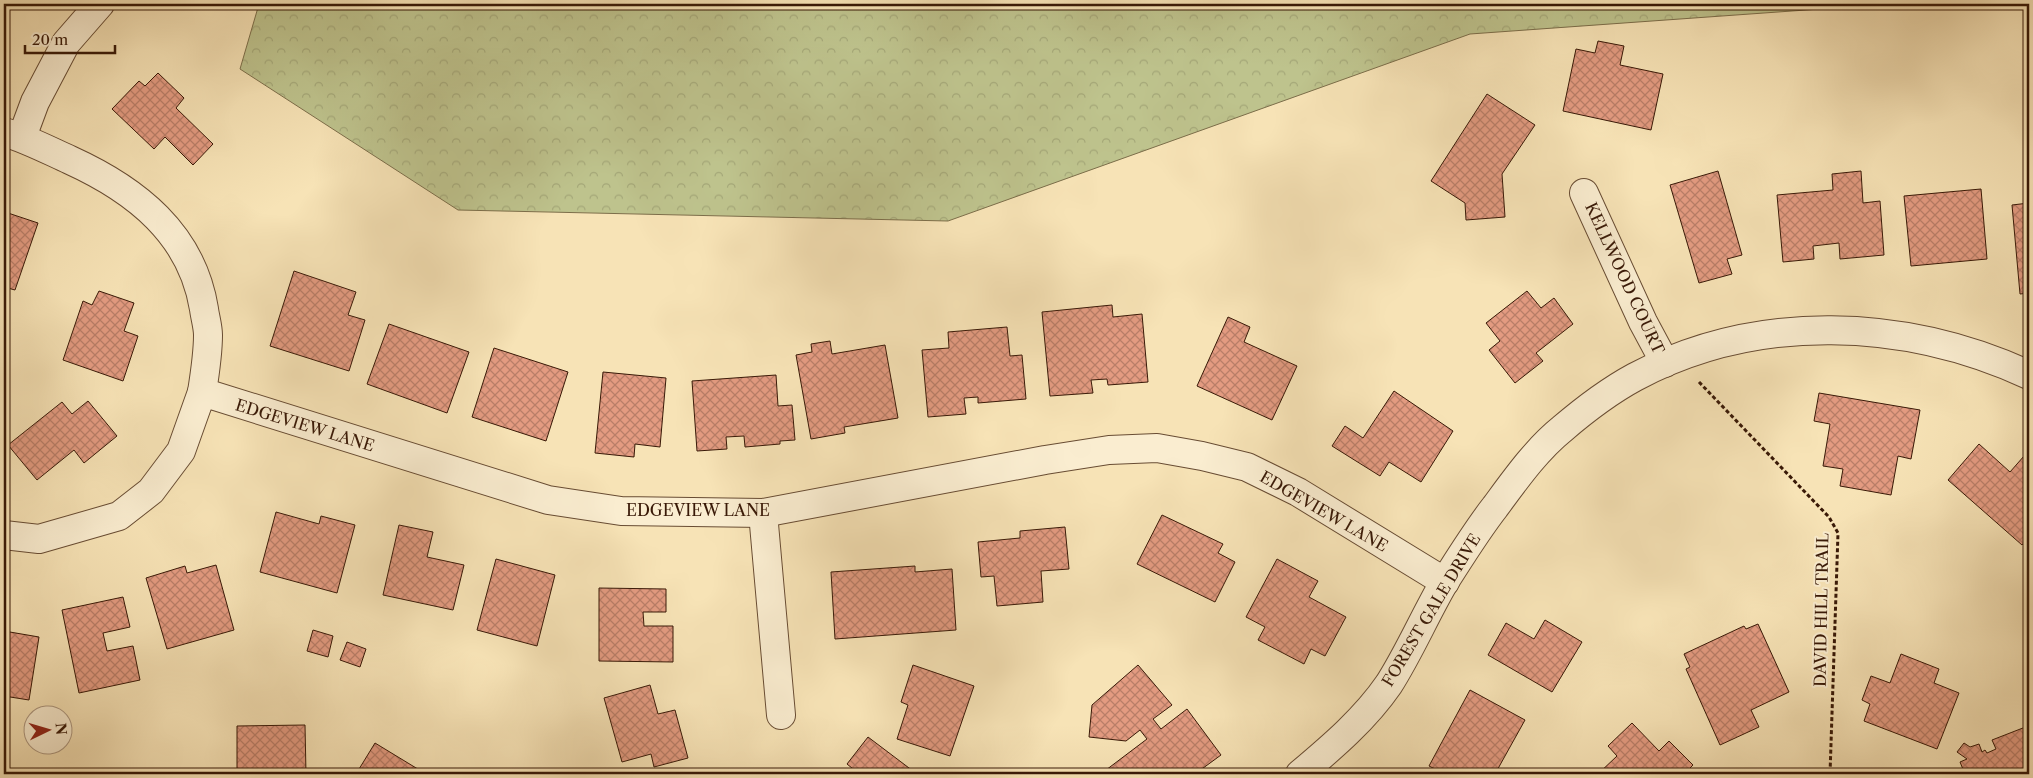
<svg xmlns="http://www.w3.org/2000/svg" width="2033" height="778" viewBox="0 0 2033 778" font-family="'Libre Caslon Text',serif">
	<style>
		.forest { fill: url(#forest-crowns); stroke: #7c6e4a }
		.building { fill: url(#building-cross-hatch); stroke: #391907 }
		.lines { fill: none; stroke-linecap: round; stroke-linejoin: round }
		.street-casing { stroke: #684c33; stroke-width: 30 }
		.path { stroke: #391907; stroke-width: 3; stroke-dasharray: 4 2.5; stroke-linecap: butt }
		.street { stroke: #faedd0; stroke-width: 28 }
		.labels { text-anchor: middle; stroke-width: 4; stroke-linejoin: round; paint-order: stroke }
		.street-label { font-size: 16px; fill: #391907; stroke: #faedd0 }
	</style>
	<defs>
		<pattern id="forest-crowns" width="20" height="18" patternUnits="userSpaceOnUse" patternTransform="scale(1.25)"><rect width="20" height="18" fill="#bec38d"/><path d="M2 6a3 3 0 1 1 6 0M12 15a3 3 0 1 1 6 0" fill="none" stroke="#a4a778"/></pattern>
		<pattern id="building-cross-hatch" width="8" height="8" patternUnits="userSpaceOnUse" patternTransform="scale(1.25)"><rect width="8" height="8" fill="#e39b81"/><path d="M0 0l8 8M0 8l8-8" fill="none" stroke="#b97e68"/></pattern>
	</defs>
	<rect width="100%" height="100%" fill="#f7e3b6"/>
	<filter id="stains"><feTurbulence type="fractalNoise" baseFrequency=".004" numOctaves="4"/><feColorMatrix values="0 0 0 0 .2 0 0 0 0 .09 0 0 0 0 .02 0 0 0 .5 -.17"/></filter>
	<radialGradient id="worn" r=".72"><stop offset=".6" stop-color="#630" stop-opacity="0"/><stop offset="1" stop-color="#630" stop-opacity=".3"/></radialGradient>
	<path class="forest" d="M259 4H1890L1470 34 948 221 458 210 240 69Z"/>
	<g class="building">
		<path d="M1598 41 1624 46 1620 65 1663 74 1651 130 1563 111 1576 49 1595 53Z"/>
		<path d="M158 73 184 98 176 108 213 144 193 165 165 137 154 149 112 109 139 81 145 86Z"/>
		<path d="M1487 94 1535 125 1502 174 1505 217 1466 220 1465 203 1431 181Z"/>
		<path d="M1718 171 1742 255 1727 259 1732 274 1699 283 1670 185Z"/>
		<path d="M1861 171 1863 203 1880 201 1884 255 1840 259 1839 243 1813 246 1814 259 1783 262 1777 195 1833 190 1832 174Z"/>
		<path d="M1981 189 1987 259 1911 266 1904 196Z"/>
		<path d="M2029 203V293L2020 294 2012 205Z"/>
		<path d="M5 212 38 223 15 290 4 287Z"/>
		<path d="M294 271 356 292 348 315 365 320 349 371 270 346Z"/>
		<path d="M99 291 134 303 124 331 138 336 123 381 63 360 83 301 92 305Z"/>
		<path d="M1527 291 1541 308 1554 298 1573 324 1536 353 1543 361 1515 383 1489 350 1500 341 1486 323Z"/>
		<path d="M1112 305 1113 317 1142 314 1148 382 1108 385 1107 379 1091 380 1093 393 1050 396 1042 312Z"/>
		<path d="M1228 317 1250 327 1244 342 1297 366 1272 420 1197 386Z"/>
		<path d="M389 324 469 352 447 413 367 384Z"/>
		<path d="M1007 327 1010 356 1022 355 1026 399 978 403V397L964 398 966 414 928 417 922 350 949 348 948 332Z"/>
		<path d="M830 341 832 354 885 345 898 418 844 427 845 433 811 439 796 355 812 352 811 344Z"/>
		<path d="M494 348 568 372 546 441 472 417Z"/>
		<path d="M603 372 666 378 660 447 635 444 634 457 595 453Z"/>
		<path d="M776 375 778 406 792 405 795 440 780 441V444L745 447 744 436 726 437 727 449 697 451 692 381Z"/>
		<path d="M1394 391 1453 431 1421 482 1389 462 1380 476 1332 446 1345 426 1363 438Z"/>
		<path d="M1819 393 1920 410 1911 459 1898 456 1891 495 1840 486 1843 469 1823 466 1830 424 1814 421Z"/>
		<path d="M88 401 117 436 84 463 74 450 37 480 8 445 62 402 72 414Z"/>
		<path d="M1979 444 2010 472 2024 456 2029 461V537L2022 545 1948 480Z"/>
		<path d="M276 512 319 524 321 516 355 525 337 593 260 572Z"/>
		<path d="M1162 515 1223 544 1218 553 1235 562 1215 602 1137 564Z"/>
		<path d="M399 525 433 532 427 557 464 565 453 610 383 595Z"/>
		<path d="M1065 527 1069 569 1041 571 1043 602 997 606 994 576 981 577 978 542 1020 538V531Z"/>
		<path d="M496 559 555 575 537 646 477 630Z"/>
		<path d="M1277 559 1318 581 1309 597 1346 617 1325 656 1311 649 1304 664 1258 640 1265 627 1246 617Z"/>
		<path d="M216 565 234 630 167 649 146 578 185 566 187 573Z"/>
		<path d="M915 566V572L952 569 956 630 835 639 831 572Z"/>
		<path d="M599 588 666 589V612H643L644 626H673V662L599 661Z"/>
		<path d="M123 597 130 627 103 633 107 651 133 646 140 680 79 693 62 610Z"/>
		<path d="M1545 620 1582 642 1552 692 1488 655 1506 623 1534 639Z"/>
		<path d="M1758 624 1789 692 1751 710 1759 727 1720 745 1686 669 1690 667 1684 654 1744 626 1746 629Z"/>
		<path d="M313 630 333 636 328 657 307 651Z"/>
		<path d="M4 631 39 637 29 700 4 696Z"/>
		<path d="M347 642 366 649 360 667 340 660Z"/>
		<path d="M1901 654 1939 669 1934 683 1959 693 1937 749 1864 721 1870 704 1862 700 1871 676 1890 683Z"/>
		<path d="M913 665 974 686 950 756 897 739 908 705 901 702Z"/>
		<path d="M1138 665 1172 705 1153 719 1161 729 1187 709 1221 755 1195 774H1109L1106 770 1147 739 1140 730 1126 741 1089 737 1092 705Z"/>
		<path d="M650 685 658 714 675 710 688 758 654 767 651 754 622 762 604 698Z"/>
		<path d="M1470 690 1525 720 1495 774H1445L1429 766Z"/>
		<path d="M1632 723 1659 751 1669 741 1693 765 1684 774H1598L1617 756 1608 746Z"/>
		<path d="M305 725 306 774H237V726Z"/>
		<path d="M2028 726 2029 729V774H1965L1960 762 1967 759 1957 752 1964 743 1970 747 1979 744 1982 752 1985 750 1987 753 1996 749 1992 740Z"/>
		<path d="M868 737 917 774H857L858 773 847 764Z"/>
		<path d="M375 743 426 774H356Z"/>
	</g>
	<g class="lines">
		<g class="street-casing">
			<g id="street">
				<path d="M4 132C27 139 48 150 70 160 136 190 192 234 204 309 205 317 208 327 208 335 208 354 205 373 202 392"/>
				<path d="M22 137 35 102 66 43 100 4"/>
				<path d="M1584 193 1643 322 1665 363"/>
				<path d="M763 513 781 715"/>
				<path d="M4 535 39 539 119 516 151 491 181 451 202 392 548 500 621 511 763 513 1045 460 1109 450 1157 448 1202 456 1247 467 1298 492 1445 582"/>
				<path d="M1300 774C1332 747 1365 719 1389 684 1410 651 1425 615 1445 581 1461 556 1477 530 1495 507 1515 480 1536 450 1562 429 1583 411 1611 390 1635 377 1757 312 1905 318 2029 375"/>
			</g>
		</g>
		<path class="path" d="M1699 382 1829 517 1838 533 1830 774"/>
		<use href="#street" class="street"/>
	</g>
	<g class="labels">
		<g class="street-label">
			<text transform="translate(1625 278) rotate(65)" y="6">KELLWOOD COURT</text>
			<text transform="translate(305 425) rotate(17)" y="6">EDGEVIEW LANE</text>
			<text x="698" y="516">EDGEVIEW LANE</text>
			<text transform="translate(1324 511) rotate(30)" y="6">EDGEVIEW LANE</text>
			<text transform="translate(1431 610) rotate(-59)" y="6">FOREST GALE DRIVE</text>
			<text transform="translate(1821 610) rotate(-89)" y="6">DAVID HILL TRAIL</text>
		</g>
	</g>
	<rect width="2033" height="778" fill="none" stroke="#f7e3b6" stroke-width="20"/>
	<rect x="5" y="5" width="2023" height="768" fill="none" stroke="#391907" stroke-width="2.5"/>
	<rect x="10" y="10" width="2013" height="758" fill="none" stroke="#391907"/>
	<g transform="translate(48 730) rotate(85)"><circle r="24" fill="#faedd0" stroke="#ad9880"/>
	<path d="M0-4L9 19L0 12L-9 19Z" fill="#8f2418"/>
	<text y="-8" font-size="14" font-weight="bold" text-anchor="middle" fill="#391907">N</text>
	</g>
	<path d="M25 45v8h90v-8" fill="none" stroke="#391907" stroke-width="2.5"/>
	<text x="32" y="45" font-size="15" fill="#391907" stroke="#faedd0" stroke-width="4" paint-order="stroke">20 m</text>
	<rect width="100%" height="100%" filter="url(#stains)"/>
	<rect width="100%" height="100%" fill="url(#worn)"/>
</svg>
